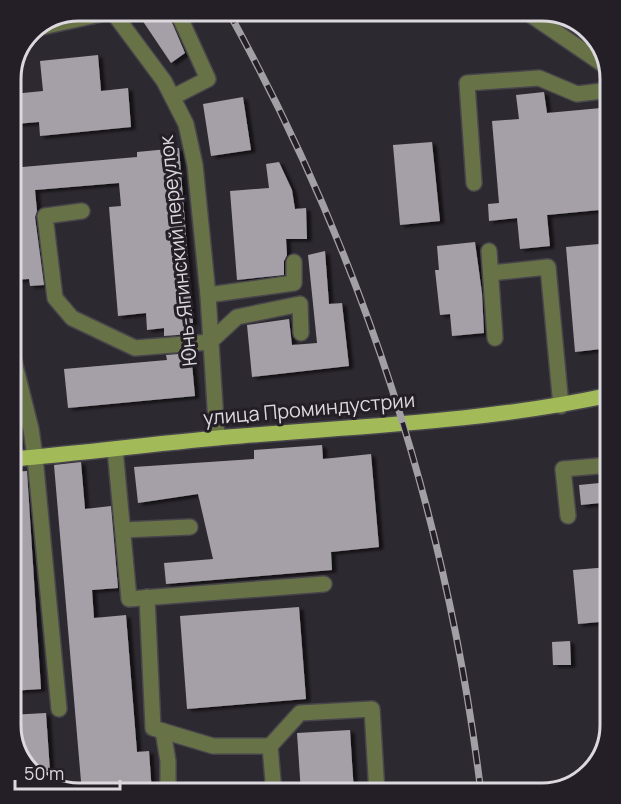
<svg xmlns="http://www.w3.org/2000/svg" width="621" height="804" viewBox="0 0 621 804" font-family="Manrope,sans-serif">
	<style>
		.building { fill: #a5a0a8; filter: url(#shadow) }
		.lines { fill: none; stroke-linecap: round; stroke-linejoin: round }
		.minor-casing { stroke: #49454c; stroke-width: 18 }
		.major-casing { stroke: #49454c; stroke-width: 18 }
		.minor { stroke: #677346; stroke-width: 15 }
		.major { stroke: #a2bb58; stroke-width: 15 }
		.rail-casing { stroke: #a29fa5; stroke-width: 7 }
		.rail { stroke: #241f26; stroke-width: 4.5; stroke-dasharray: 14; stroke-linecap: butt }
		.labels { text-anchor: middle; stroke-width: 6; stroke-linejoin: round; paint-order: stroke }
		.street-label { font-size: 20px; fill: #dcd9de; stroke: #241f26 }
		.rim { fill: none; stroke: #dcd9de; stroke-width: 3 }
	</style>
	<defs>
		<filter id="shadow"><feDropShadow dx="4.5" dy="2.5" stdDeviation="1.5" flood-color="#0009"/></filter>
	</defs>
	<rect width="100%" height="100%" fill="#2d2930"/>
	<g class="building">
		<path d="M136 11H167L185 53 171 63Z"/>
		<path d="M98 55 101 91 128 88 131 127 40 136 39 122 15 124 13 94 43 91 40 61Z"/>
		<path d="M544 92 547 113 601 108 610 209 547 215 550 246 520 249 517 218 489 221 488 204 499 203 492 121 519 119 516 95Z"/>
		<path d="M243 97 251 150 211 156 203 104Z"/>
		<path d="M432 142 440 221 400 225 393 145Z"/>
		<path d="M179 148 193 323H189L190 334 164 336V328L147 330 146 313 118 316 109 207 121 206 119 183 35 190 37 211 35 217 44 285 30 286 29 279 11 280V168L137 157V152Z"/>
		<path d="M279 162 292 190 295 209 306 208 307 239H286L287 255 284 261V275L237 280 230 191 269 188 266 164Z"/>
		<path d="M475 242 482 293 484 333 452 336 450 314 440 315 435 270H439L437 246Z"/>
		<path d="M610 243V348L575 352 566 247Z"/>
		<path d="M325 251 329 304 342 303 349 366 252 377 247 325 289 319 292 345 317 343 308 255Z"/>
		<path d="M191 353 195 396 68 408 64 369 167 360 166 355Z"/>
		<path d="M322 445 323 459 371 454 379 547 331 552 332 570 166 584 164 563 213 559 198 494 138 503 134 467 254 459V450Z"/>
		<path d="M81 462 85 509 111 506 118 588 92 590 94 618 126 615 137 752 149 751 152 793H82L54 465Z"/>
		<path d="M27 471 41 689 11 691V472Z"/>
		<path d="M610 482V502L581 505 579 485Z"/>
		<path d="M609 567 610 621 578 624 573 570Z"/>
		<path d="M299 607 306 699 187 709 180 616Z"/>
		<path d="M570 641 571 665H553L552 642Z"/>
		<path d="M46 713 50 771 37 772 22 763 10 725V715Z"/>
		<path d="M350 730 354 793H301L297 733Z"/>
	</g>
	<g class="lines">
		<g class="minor-casing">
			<g id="minor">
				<path d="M112 11 164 81 186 124 195 165 208 295 217 438"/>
				<path d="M525 11 607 67"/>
				<path d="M33 29 115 11"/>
				<path d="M173 97 208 79 177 11"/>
				<path d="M474 183 467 83 539 78 577 94 610 90"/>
				<path d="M82 211 45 216 55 298 72 318 135 348 210 342 237 317 300 304 301 333"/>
				<path d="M489 251 495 338"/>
				<path d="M491 273 548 267 561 406"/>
				<path d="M208 295 294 283V262"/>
				<path d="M11 349 31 429 35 457 59 709"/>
				<path d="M115 449 129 599 324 584"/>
				<path d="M568 516 563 469 610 465"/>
				<path d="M123 530 190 527"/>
				<path d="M147 597 153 728 213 746H270L274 793"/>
				<path d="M163 731 168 761V793"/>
				<path d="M270 746 300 713 372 709 377 793"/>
			</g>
		</g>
		<g class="major-casing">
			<path id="major" d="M11 459C88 453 164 442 241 436 364 426 490 421 610 395"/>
		</g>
		<use href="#minor" class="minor"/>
		<use href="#major" class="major"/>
		<g class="rail-casing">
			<path id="rail" d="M228 11C362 253 448 519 481 793"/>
		</g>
		<use href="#rail" class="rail"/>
	</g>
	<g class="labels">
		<g class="street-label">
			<text transform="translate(178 251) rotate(-96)" y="7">Юнь-Ягинский переулок</text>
			<text transform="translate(309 409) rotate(-5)" y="7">улица Проминдустрии</text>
		</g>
	</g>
	<path d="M0 0H621V804H0ZM79 21H542A58 58 0 0 1 600 79V725A58 58 0 0 1 542 783H79A58 58 0 0 1 21 725V79A58 58 0 0 1 79 21Z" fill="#241f26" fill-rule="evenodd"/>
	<path class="rim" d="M79 21H542A58 58 0 0 1 600 79V725A58 58 0 0 1 542 783H79A58 58 0 0 1 21 725V79A58 58 0 0 1 79 21Z"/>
	<path d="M15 780v9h105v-9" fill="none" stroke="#dcd9de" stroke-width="3"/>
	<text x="24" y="780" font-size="18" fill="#dcd9de" stroke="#241f26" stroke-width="4.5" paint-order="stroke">50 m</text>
</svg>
